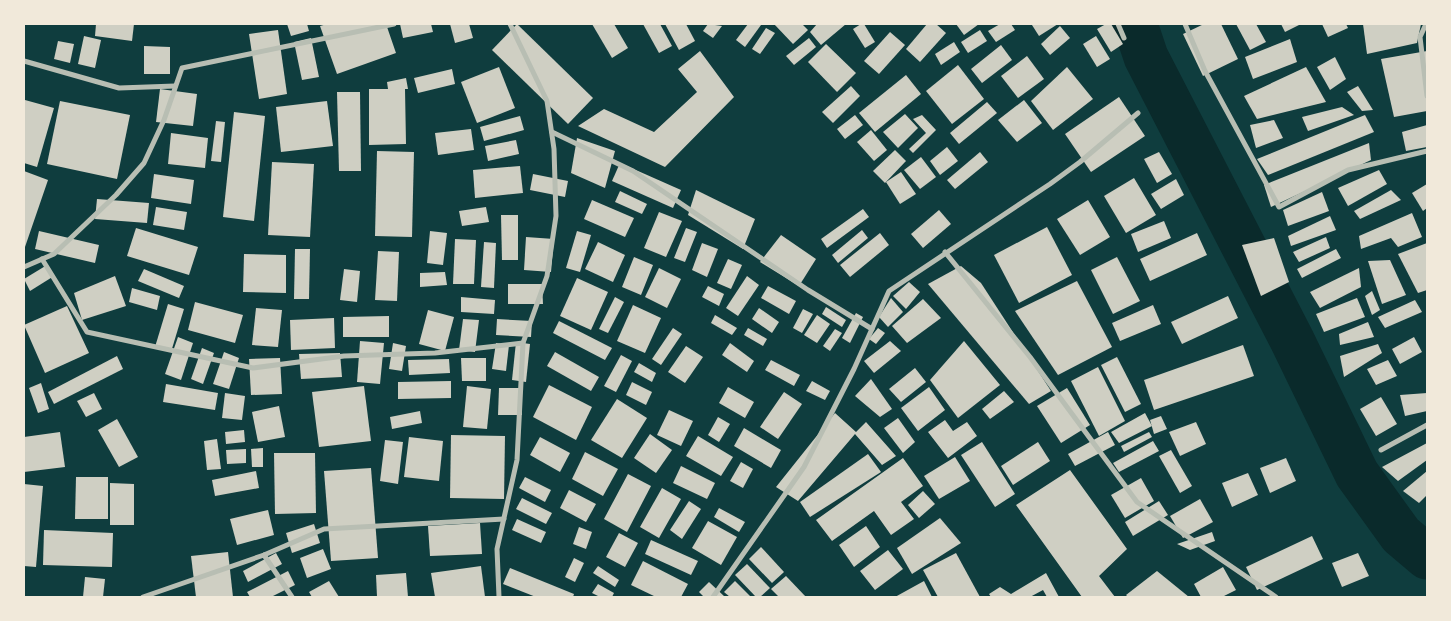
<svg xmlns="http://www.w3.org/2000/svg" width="1451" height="621" viewBox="0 0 1451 621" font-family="Jost,sans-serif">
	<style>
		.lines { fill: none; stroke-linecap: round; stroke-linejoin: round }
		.river { stroke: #0a2a2b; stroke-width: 45 }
		.building { fill: #cfcfc3 }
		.minor { stroke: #b8beb3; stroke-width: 5 }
	</style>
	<rect width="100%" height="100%" fill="#0f3d3e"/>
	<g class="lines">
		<path class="river" d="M1135 24 1146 57 1292 340 1357 474 1401 535 1427 557"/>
	</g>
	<g class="building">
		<path d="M96 24H134L132 41 95 36Z"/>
		<path d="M287 24H307L309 31 291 36Z"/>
		<path d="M327 24H386L396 53 337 74 320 26Z"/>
		<path d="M400 24H431L433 32 403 38Z"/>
		<path d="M450 24H469L473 38 455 43Z"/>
		<path d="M517 24 593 98 568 124 492 50Z"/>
		<path d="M592 24H614L628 48 612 58Z"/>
		<path d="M643 24H660L672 46 659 53Z"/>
		<path d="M665 24H686L695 41 679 50Z"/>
		<path d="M708 24 722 26 713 38 703 31Z"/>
		<path d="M748 24 761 25 745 47 736 40Z"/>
		<path d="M774 24H802L808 30 793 44Z"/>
		<path d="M817 24H846L821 45 810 32Z"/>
		<path d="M861 24H864L875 42 865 48 853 29Z"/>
		<path d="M927 24H936L946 33 920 62 906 49Z"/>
		<path d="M956 24H979L964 35Z"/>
		<path d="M1000 24H1011L1015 30 996 42 988 31Z"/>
		<path d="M1035 24H1058L1039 36 1032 25Z"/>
		<path d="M1106 24H1111L1123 44 1111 52 1097 29Z"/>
		<path d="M1204 24H1221L1238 59 1203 76 1183 34Z"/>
		<path d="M1236 24H1256L1266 42 1250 50Z"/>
		<path d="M1281 24H1301L1285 32Z"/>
		<path d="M1322 24H1346L1348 28 1328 37Z"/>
		<path d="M1363 24H1421L1417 43 1367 54Z"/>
		<path d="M1060 26 1070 38 1050 55 1041 44Z"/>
		<path d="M766 28 775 33 760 54 752 49Z"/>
		<path d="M278 30 287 94 259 99 249 34Z"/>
		<path d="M980 30 987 41 968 53 961 42Z"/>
		<path d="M890 32 905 45 879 74 864 61Z"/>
		<path d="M84 36 101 40 95 68 78 64Z"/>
		<path d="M1096 36 1110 59 1097 67 1083 44Z"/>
		<path d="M311 38 319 77 302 80 294 42Z"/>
		<path d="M809 38 816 47 794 65 786 56Z"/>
		<path d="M1290 39 1297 62 1253 79 1245 57Z"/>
		<path d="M58 41 74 44 70 63 54 59Z"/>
		<path d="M954 42 960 52 941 65 935 54Z"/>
		<path d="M826 44 856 73 837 92 808 62Z"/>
		<path d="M1001 45 1012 60 982 83 971 69Z"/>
		<path d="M144 46 170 47V74H144Z"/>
		<path d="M700 51 734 97 665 167 578 126 604 109 654 132 697 92 678 69Z"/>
		<path d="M1427 51V111L1394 117 1381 59Z"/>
		<path d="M1027 56 1044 79 1018 98 1001 76Z"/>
		<path d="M1335 57 1346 79 1330 90 1317 67Z"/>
		<path d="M958 65 984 99 952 124 926 91Z"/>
		<path d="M499 67 515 108 477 123 461 82Z"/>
		<path d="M1067 67 1093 99 1053 130 1031 101Z"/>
		<path d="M1306 67 1326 102 1257 119 1244 96Z"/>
		<path d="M452 69 455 84 418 93 414 78Z"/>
		<path d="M906 75 921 94 875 132 859 113Z"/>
		<path d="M406 78 408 89H405L406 144 369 145V89H388L387 82Z"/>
		<path d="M851 86 860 96 833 123 822 112Z"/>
		<path d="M1358 86 1373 110 1362 111 1347 92Z"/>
		<path d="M160 89 197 94 193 126 156 122Z"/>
		<path d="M337 92H360L361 171H339Z"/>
		<path d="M1119 97 1145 136 1091 172 1065 134Z"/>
		<path d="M25 100 54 108 37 167 24 163Z"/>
		<path d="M1024 100 1042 123 1017 142 998 120Z"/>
		<path d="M60 101 130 115 117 179 47 164Z"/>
		<path d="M327 101 333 146 281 152 276 107Z"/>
		<path d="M987 102 997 113 959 144 950 133Z"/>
		<path d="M1342 107 1354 115 1308 131 1302 117Z"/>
		<path d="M234 112 265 116 254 221 223 217Z"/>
		<path d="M905 114 918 128 898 148 883 132Z"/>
		<path d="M855 115 863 125 845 139 837 129Z"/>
		<path d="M922 115 936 130 913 153 909 149 926 133 913 119Z"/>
		<path d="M1365 115 1374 132 1268 175 1257 159Z"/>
		<path d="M520 116 524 130 484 141 480 127Z"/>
		<path d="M1274 120 1283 138 1256 148 1250 125Z"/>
		<path d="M216 121 225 122 221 162 211 161Z"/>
		<path d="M1427 125V147L1406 151 1402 132Z"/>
		<path d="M471 129 474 150 438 155 435 133Z"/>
		<path d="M871 130 887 150 874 161 857 142Z"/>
		<path d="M171 133 208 138 205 168 168 164Z"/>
		<path d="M577 138 615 151 605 188 571 173Z"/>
		<path d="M516 140 519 154 488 161 485 146Z"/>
		<path d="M1369 143 1371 160 1271 207 1264 185Z"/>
		<path d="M947 147 958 161 940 175 930 161Z"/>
		<path d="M895 150 906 161 885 183 873 171Z"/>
		<path d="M377 151 414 152 412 237 375 236Z"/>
		<path d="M980 152 988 162 955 189 947 180Z"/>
		<path d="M1159 152 1172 174 1157 183 1144 159Z"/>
		<path d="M921 157 936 177 920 189 904 170Z"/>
		<path d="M272 162 314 164 310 237 268 235Z"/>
		<path d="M620 163 681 190 673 208 612 181Z"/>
		<path d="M520 166 523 193 475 198 473 170Z"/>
		<path d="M1379 170 1387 184 1348 206 1338 188Z"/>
		<path d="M24 171 48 180 25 247 24 246Z"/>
		<path d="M901 172 916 194 900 204 886 182Z"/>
		<path d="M154 174 194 180 191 204 151 198Z"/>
		<path d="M533 174 568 181 565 197 530 190Z"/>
		<path d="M1134 178 1156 215 1126 233 1104 196Z"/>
		<path d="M1176 179 1184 195 1161 209 1151 194Z"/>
		<path d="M1427 184V208L1423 211 1412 193Z"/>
		<path d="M696 190 755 219 743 249 688 215Z"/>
		<path d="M1391 190 1401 200 1360 219 1354 211Z"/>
		<path d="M620 191 647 204 642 214 615 202Z"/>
		<path d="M1322 192 1329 211 1288 226 1283 210Z"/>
		<path d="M97 199 149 203 147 223 95 219Z"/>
		<path d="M592 200 634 218 625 237 584 219Z"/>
		<path d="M1088 200 1110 237 1080 255 1057 219Z"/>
		<path d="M156 207 187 212 184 230 153 225Z"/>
		<path d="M486 207 489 222 462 226 459 211Z"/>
		<path d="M863 209 869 217 827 248 821 239Z"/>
		<path d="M939 210 951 224 923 248 911 234Z"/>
		<path d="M659 212 682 221 666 257 644 248Z"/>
		<path d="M1412 213 1422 237 1398 247 1391 238 1361 249 1359 236Z"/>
		<path d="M501 215H518V260H502Z"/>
		<path d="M1330 216 1336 230 1291 246 1288 236Z"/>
		<path d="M1164 221 1171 238 1138 252 1131 234Z"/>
		<path d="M1047 227 1072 275 1019 303 994 255Z"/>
		<path d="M136 228 198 247 189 275 127 256Z"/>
		<path d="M686 228 697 232 685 262 674 258Z"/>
		<path d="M862 230 868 238 838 263 832 255Z"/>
		<path d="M39 231 99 245 95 263 35 249Z"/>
		<path d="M430 231 447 233 443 265 427 263Z"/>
		<path d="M577 231 591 235 580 272 566 268Z"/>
		<path d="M880 233 889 245 850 277 840 265Z"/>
		<path d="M1197 233 1207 255 1150 281 1140 259Z"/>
		<path d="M781 235 816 259 799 286 760 262Z"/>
		<path d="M526 237 554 239 551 272 524 270Z"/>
		<path d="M1326 237 1330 248 1299 262 1293 252Z"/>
		<path d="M1274 238 1289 282 1261 296 1242 245Z"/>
		<path d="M455 239 476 240 474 284H453Z"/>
		<path d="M484 242 496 243 494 288 481 287Z"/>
		<path d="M598 242 625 255 613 282 585 269Z"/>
		<path d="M702 243 718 249 707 277 692 270Z"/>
		<path d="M1427 243V290L1418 293 1398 254Z"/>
		<path d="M295 249H310L309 299H294Z"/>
		<path d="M1336 249 1341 258 1302 278 1297 269Z"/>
		<path d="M378 251 399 252 397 301 375 300Z"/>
		<path d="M244 254 286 255V293L243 292Z"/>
		<path d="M634 257 653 265 641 295 622 287Z"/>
		<path d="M1117 257 1140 301 1113 314 1091 270Z"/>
		<path d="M728 259 742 265 731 289 717 283Z"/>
		<path d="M1390 260 1406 295 1382 304 1368 261Z"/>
		<path d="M47 265 54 276 30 291 24 279Z"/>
		<path d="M961 266 981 283 1051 391 1029 404 928 284Z"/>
		<path d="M659 268 681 279 667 308 645 297Z"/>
		<path d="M1359 268 1361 287 1320 308 1310 292Z"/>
		<path d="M144 269 184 286 179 298 138 281Z"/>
		<path d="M344 269 360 271 357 302 340 300Z"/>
		<path d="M445 272 447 285 420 287V273Z"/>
		<path d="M115 276 126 306 82 320 74 293Z"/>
		<path d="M747 276 759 285 738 316 726 308Z"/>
		<path d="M577 278 608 292 591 330 560 316Z"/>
		<path d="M1077 281 1112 347 1058 375 1015 311Z"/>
		<path d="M909 282 920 292 906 309 893 296Z"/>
		<path d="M508 284H542L543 304H508Z"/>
		<path d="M708 286 724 294 719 306 702 297Z"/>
		<path d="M768 286 796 301 789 314 761 298Z"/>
		<path d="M132 288 160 296 157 310 129 302Z"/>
		<path d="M1372 291 1380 310 1372 315 1365 296Z"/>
		<path d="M1228 296 1238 318 1182 344 1171 322Z"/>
		<path d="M461 297 495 300 494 314 461 312Z"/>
		<path d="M615 297 624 302 608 333 599 329Z"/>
		<path d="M891 298 903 312 888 327 879 317Z"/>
		<path d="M1357 298 1365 317 1324 332 1316 314Z"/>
		<path d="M923 299 941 318 907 343 892 326Z"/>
		<path d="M1415 300 1422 312 1385 328 1378 317Z"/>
		<path d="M195 302 243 315 235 343 188 330Z"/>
		<path d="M168 304 184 309 171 352 155 347Z"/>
		<path d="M633 305 661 318 645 353 617 341Z"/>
		<path d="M1153 305 1161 324 1120 341 1112 323Z"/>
		<path d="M67 306 89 353 45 373 24 325Z"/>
		<path d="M826 307 846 320 842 327 822 314Z"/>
		<path d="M256 308 282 310 278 347 252 345Z"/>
		<path d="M759 308 779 322 772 333 752 319Z"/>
		<path d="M803 309 813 314 802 333 793 328Z"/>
		<path d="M428 310 454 317 445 351 419 344Z"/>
		<path d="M856 313 863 317 850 343 842 338Z"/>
		<path d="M715 315 737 328 732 335 711 323Z"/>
		<path d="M817 315 830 324 817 343 804 335Z"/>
		<path d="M389 316V337H343V317Z"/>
		<path d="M334 318 335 348 291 350 290 320Z"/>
		<path d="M463 319 479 320 475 352 459 350Z"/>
		<path d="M497 319 532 321 531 337 496 335Z"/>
		<path d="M559 321 612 348 605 360 553 333Z"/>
		<path d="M1368 322 1374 337 1340 345 1339 334Z"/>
		<path d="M673 328 682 334 661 365 652 359Z"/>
		<path d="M748 328 767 339 763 346 744 335Z"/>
		<path d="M878 328 885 333 876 344 869 339Z"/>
		<path d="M835 329 842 333 830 351 823 346Z"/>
		<path d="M178 337 193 343 181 380 165 374Z"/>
		<path d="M1414 337 1422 352 1400 364 1392 349Z"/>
		<path d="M360 341 384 343 380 384 357 382Z"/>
		<path d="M890 341 901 351 874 373 864 361Z"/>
		<path d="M964 341 1000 385 958 418 930 380Z"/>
		<path d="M516 342 530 344 526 382 512 380Z"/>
		<path d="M393 343 406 346 402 371 389 369Z"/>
		<path d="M496 343 509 345 506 371 492 369Z"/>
		<path d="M730 343 754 361 747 372 722 355Z"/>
		<path d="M1378 344 1382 353 1344 377 1340 356Z"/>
		<path d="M1243 345 1254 376 1154 410 1144 380Z"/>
		<path d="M686 346 703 357 685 383 668 372Z"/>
		<path d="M202 348 214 353 203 384 191 379Z"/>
		<path d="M224 352 239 358 229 389 213 384Z"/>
		<path d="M555 352 599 377 591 391 547 366Z"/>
		<path d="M340 353 342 377 301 379 299 354Z"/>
		<path d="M621 355 632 361 616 392 604 386Z"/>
		<path d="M117 356 123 369 54 404 48 392Z"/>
		<path d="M1117 357 1141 404 1125 412 1101 365Z"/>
		<path d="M280 358 282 394 251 395 249 359Z"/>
		<path d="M461 358H486V381H462Z"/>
		<path d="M449 359 450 373 409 375 408 360Z"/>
		<path d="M771 360 800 375 794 386 765 370Z"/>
		<path d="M1388 360 1397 376 1376 385 1367 369Z"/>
		<path d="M639 363 656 373 652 382 634 372Z"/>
		<path d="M1098 367 1125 421 1099 436 1071 381Z"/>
		<path d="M915 368 926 382 901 402 889 389Z"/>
		<path d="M871 379 892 409 880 417 855 396Z"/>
		<path d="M451 381V398L398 399V382Z"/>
		<path d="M812 381 830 391 825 400 806 391Z"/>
		<path d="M632 382 652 392 646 405 626 395Z"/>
		<path d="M41 383 49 409 38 413 29 388Z"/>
		<path d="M166 384 218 393 215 410 163 402Z"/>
		<path d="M549 385 592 407 576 440 533 417Z"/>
		<path d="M364 386 371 441 319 447 312 392Z"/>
		<path d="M467 386 491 389 487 429 463 427Z"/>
		<path d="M728 387 754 402 745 418 719 403Z"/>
		<path d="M929 387 945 410 918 431 901 408Z"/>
		<path d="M499 388H522V415H498Z"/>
		<path d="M1067 388 1090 425 1061 443 1037 406Z"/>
		<path d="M1004 391 1014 402 990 419 982 409Z"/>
		<path d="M784 392 802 404 778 439 760 427Z"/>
		<path d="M94 393 102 409 86 417 77 401Z"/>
		<path d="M225 393 245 396 242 420 222 418Z"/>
		<path d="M1427 393V411L1405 416 1400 395Z"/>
		<path d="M1381 397 1397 424 1376 436 1360 409Z"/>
		<path d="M617 399 647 418 622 458 591 440Z"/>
		<path d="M279 406 285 437 258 442 252 412Z"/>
		<path d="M669 410 693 421 681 446 657 435Z"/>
		<path d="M420 411 422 423 392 429 390 417Z"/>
		<path d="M835 413 856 432 866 422 896 456 882 465 855 434 798 501 776 487Z"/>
		<path d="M1145 413 1152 426 1119 443 1111 432Z"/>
		<path d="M1161 416 1167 429 1154 434 1150 420Z"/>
		<path d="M718 417 730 424 719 442 708 435Z"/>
		<path d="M898 418 915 442 903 453 884 428Z"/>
		<path d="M117 419 138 457 119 467 98 430Z"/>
		<path d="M945 420 953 431 967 422 977 436 948 458 928 432Z"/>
		<path d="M1196 422 1206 444 1180 456 1169 432Z"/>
		<path d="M744 428 781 450 771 468 734 446Z"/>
		<path d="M244 430 245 442 226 444 225 432Z"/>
		<path d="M60 432 65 467 24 472V437Z"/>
		<path d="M1108 432 1115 445 1075 466 1068 454Z"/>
		<path d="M1149 432 1152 437 1124 452 1121 446Z"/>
		<path d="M650 434 672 450 656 473 634 458Z"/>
		<path d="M451 435 505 436 504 499 450 498Z"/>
		<path d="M698 436 733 457 721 476 686 456Z"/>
		<path d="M409 437 443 441 439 481 404 477Z"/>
		<path d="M540 437 570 453 560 472 530 455Z"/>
		<path d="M217 439 221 469 207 470 204 441Z"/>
		<path d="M385 440 403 442 398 484 380 481Z"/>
		<path d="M1153 441 1159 451 1119 472 1113 463Z"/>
		<path d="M982 442 1015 494 995 507 961 455Z"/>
		<path d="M1038 442 1050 461 1013 485 1001 466Z"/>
		<path d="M1427 443V460L1398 481 1382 467Z"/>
		<path d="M263 448V467H252L251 449Z"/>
		<path d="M246 449V463L227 464 226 450Z"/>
		<path d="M1171 450 1192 486 1180 493 1159 456Z"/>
		<path d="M585 452 618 469 603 496 572 479Z"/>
		<path d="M274 453H315L316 513 275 514Z"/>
		<path d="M868 454 881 472 810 517 800 502Z"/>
		<path d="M955 457 970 481 939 499 924 476Z"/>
		<path d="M903 458 923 486 901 502 914 519 891 535 874 511 832 541 816 520Z"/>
		<path d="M1286 458 1296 481 1270 493 1260 468Z"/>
		<path d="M741 462 753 469 743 488 730 481Z"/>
		<path d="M681 466 715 483 707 499 673 483Z"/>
		<path d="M371 468 378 558 331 561 324 471Z"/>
		<path d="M1070 470 1127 549 1099 576 1115 597H1082L1016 505Z"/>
		<path d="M256 471 259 488 215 496 212 480Z"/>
		<path d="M1427 471V495L1419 503 1403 491Z"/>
		<path d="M1248 473 1258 495 1232 507 1222 483Z"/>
		<path d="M628 474 651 486 627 532 604 519Z"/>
		<path d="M76 477H108V519H75Z"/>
		<path d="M525 477 551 490 545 502 519 488Z"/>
		<path d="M1141 478 1154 501 1125 518 1111 495Z"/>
		<path d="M110 483 134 484V525H110Z"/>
		<path d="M24 484 43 486 36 567 24 566Z"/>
		<path d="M662 488 681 499 659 538 640 527Z"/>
		<path d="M569 490 596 504 586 522 560 508Z"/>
		<path d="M923 491 935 504 919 518 908 505Z"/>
		<path d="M522 498 552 513 546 524 516 509Z"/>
		<path d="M1200 499 1213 522 1183 538 1170 516Z"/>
		<path d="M689 501 701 509 682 539 670 530Z"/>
		<path d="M1159 501 1168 515 1133 536 1125 522Z"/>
		<path d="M719 508 745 522 739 532 714 517Z"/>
		<path d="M268 510 274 535 237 545 230 519Z"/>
		<path d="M940 518 961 543 912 574 897 548Z"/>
		<path d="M517 519 546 532 541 543 512 530Z"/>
		<path d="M708 521 737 537 721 565 692 548Z"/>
		<path d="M480 523 482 554 430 556 428 526Z"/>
		<path d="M314 524 320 543 292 553 286 533Z"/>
		<path d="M866 526 880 547 854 567 839 545Z"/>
		<path d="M579 527 592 532 586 549 573 544Z"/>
		<path d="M44 530 113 533 112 567 43 565Z"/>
		<path d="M1212 532 1215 541 1190 550 1177 544Z"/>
		<path d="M619 533 638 543 625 567 606 557Z"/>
		<path d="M1312 536 1323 559 1257 590 1246 567Z"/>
		<path d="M651 540 698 561 691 575 645 554Z"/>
		<path d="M761 547 784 572 772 583 749 559Z"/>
		<path d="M323 549 331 569 307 578 300 558Z"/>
		<path d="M888 550 903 569 875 590 860 571Z"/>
		<path d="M228 552 233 597H196L191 556Z"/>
		<path d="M276 553 282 564 248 582 243 571Z"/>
		<path d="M956 553 980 597H938L923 570Z"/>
		<path d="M1358 553 1369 576 1342 587 1332 563Z"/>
		<path d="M574 558 584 563 575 582 565 577Z"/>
		<path d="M643 561 688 584 681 597H656L631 585Z"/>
		<path d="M747 564 770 588 760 597H756L735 575Z"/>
		<path d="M481 566 485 597H435L431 573Z"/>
		<path d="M598 566 619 580 615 587 593 573Z"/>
		<path d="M1223 567 1236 590 1222 597H1201L1194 584Z"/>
		<path d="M510 568 574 594 573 597H536L503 584Z"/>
		<path d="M288 571 295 585 271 597H250L247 592Z"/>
		<path d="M1157 571 1189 597H1128L1126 595Z"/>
		<path d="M406 573 408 597H377L376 575Z"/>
		<path d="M1046 573 1059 597H1047L1043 590 1030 597H991L989 594 1000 587 1011 594Z"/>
		<path d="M786 576 806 597H779L771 589Z"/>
		<path d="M85 577 105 579 103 597H83Z"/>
		<path d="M329 581 339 597H312L309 592Z"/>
		<path d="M735 581 751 597H730L724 592Z"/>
		<path d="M924 581 932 597H895Z"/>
		<path d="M709 582 725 597H704L699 592Z"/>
		<path d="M598 584 614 593 612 597H600L592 593Z"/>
	</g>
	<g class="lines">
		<g class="minor">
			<path d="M1118 24 1124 38"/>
			<path d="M1185 24 1205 71 1279 207 1348 170 1427 151"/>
			<path d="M1426 24 1420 37 1427 96"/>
			<path d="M24 61 119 88 175 86"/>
			<path d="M552 132 633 171 808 290 872 329"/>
			<path d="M945 252 1030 357 1137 502 1276 597"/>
			<path d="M42 259 87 332 253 368 344 356 435 353 523 343"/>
			<path d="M24 267 54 254 116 195 144 163 164 120 182 68 394 24"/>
			<path d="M1381 450 1427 425"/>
			<path d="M264 555 292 597"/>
			<path d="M143 597 264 555 324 529 504 519"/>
			<path d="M499 597 497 549 517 460 523 343 547 276 556 216 554 149 547 101 510 24"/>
			<path d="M713 597 804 467 854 369 889 291 1050 184 1080 162 1138 113"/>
		</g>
	</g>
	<rect width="1451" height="621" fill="none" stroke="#f1e9da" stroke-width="50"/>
</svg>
